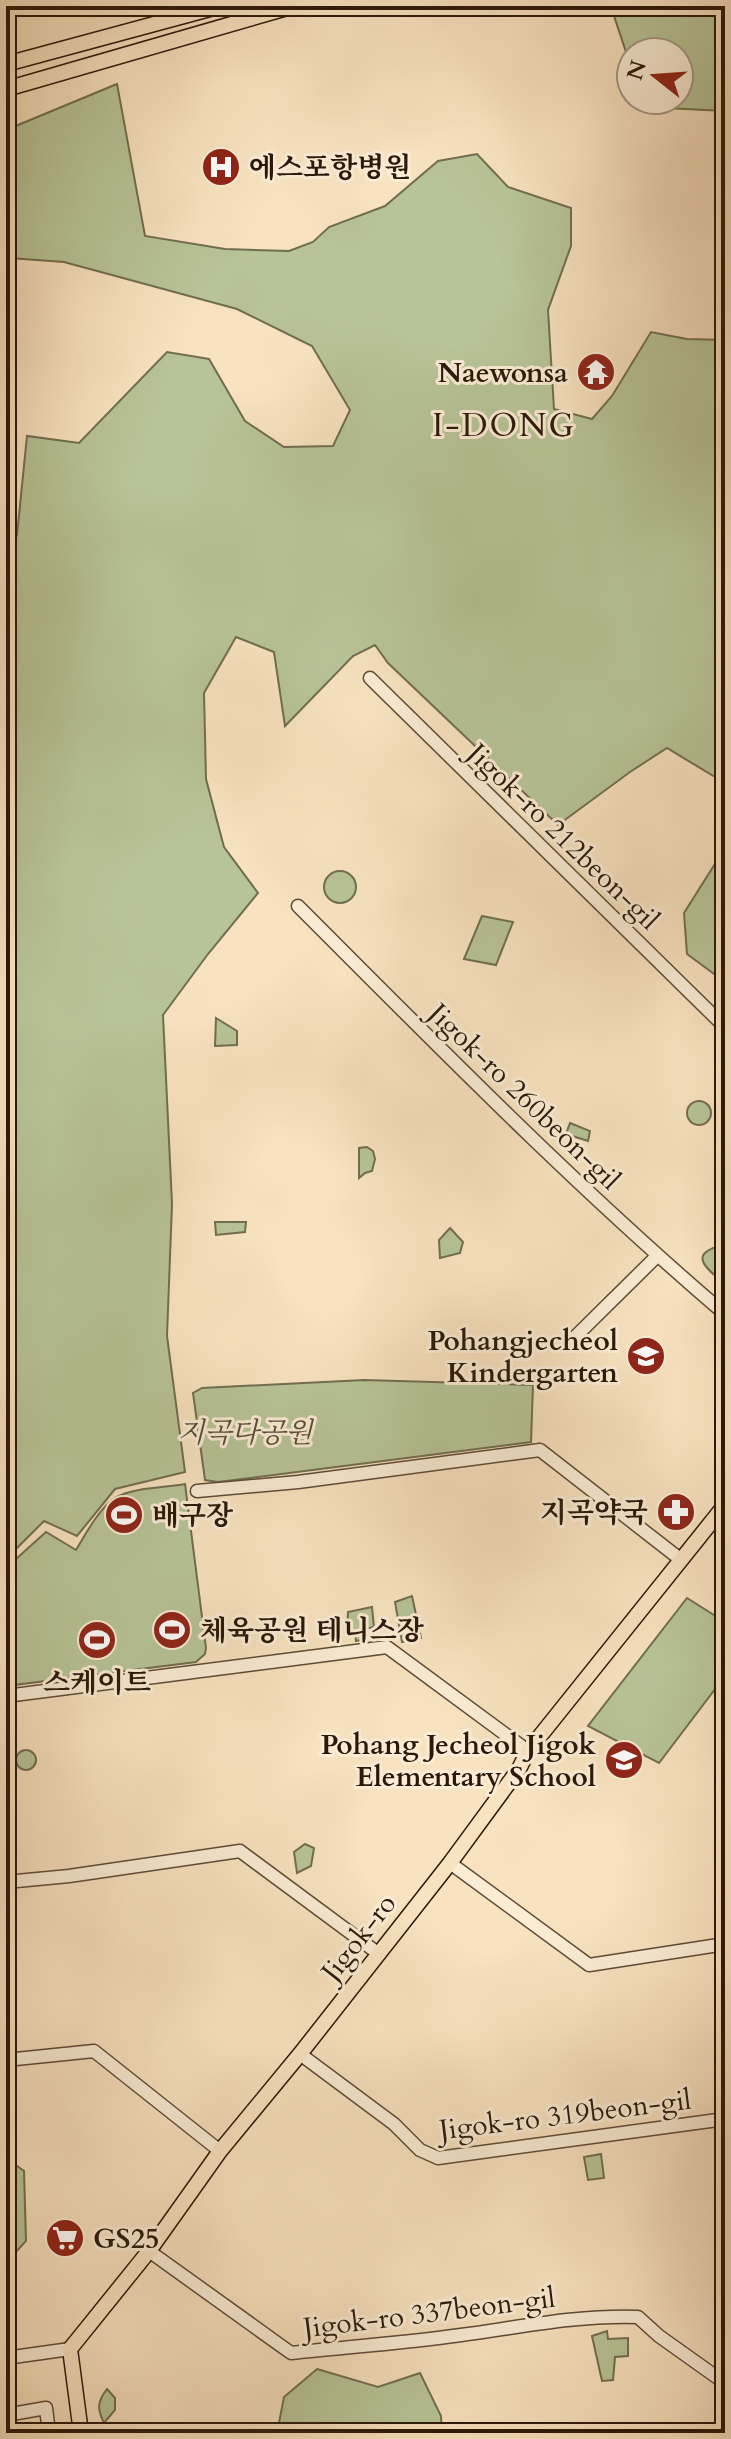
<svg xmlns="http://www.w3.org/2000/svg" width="731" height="2439" viewBox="0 0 731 2439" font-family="Cardo,'Noto Serif KR',serif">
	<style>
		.green { fill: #b7c497; stroke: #716e50; stroke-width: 2 }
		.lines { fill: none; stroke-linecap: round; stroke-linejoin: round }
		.minor-casing { stroke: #5e4a36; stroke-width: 15 }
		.major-casing { stroke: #2b1809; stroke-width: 17 }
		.minor { stroke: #faecd5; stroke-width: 12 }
		.major { stroke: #f8e2bf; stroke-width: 14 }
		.labels { text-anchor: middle; stroke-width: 6; stroke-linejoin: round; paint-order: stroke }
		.poi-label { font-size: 28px; font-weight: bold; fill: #2b1809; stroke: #faecd5; text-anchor: start }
		.street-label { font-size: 28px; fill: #2b1809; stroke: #faecd5 }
		.park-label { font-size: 28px; font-style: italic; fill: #554c34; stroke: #faecd5 }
		.quarter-label { font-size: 32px; letter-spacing: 2px; fill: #2b1809; stroke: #faecd5 }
	</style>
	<rect width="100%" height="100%" fill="#f8e2bf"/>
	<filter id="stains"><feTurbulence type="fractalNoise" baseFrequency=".0025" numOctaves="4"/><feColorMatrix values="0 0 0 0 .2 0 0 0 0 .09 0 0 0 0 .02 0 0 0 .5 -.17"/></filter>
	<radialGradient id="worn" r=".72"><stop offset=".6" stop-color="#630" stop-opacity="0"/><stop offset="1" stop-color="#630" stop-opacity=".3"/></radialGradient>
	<g class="green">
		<path d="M613 6H725V111L644 107 642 100H679V52H631V67L611 7Z"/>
		<path d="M117 84 145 236 225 249 289 251 313 242 329 227 385 206 438 161 477 154 508 187 571 208V246L548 310 554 409 592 419 612 396 651 332 687 339 725 340V783L667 748 630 772 558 825 388 663 375 645 353 656 285 726 274 652 236 637 204 693 206 779 224 847 258 893 208 954 163 1015 172 1204 167 1336 185 1472 115 1489 77 1536 44 1521 6 1559V556L17 535 27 436 79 443 167 352 209 359 245 421 284 447 333 446 350 410 312 346 237 309 64 262 10 258 6 214V130Z"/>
		<path d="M725 848V982L687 954 684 913Z"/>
		<circle cx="340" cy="887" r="16"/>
		<path d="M482 916 513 922 496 965 464 959Z"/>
		<path d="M216 1018 237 1031V1045L215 1046Z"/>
		<circle cx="699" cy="1113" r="12"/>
		<path d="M570 1123 590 1131 588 1141 566 1134Z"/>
		<path d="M367 1147 373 1151 375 1159 372 1171 365 1173 359 1178V1148Z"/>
		<path d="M215 1222H246L245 1232 216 1235Z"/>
		<path d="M450 1228 463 1242 460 1253 440 1258 439 1240Z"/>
		<path d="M723 1245H725V1284C707 1269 686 1254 723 1245Z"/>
		<path d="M364 1380 533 1385 531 1442 218 1482 205 1480 193 1393 202 1388Z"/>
		<path d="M185 1484 206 1648 205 1654 196 1662 6 1686V1568L46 1532 76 1550C85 1535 100 1507 115 1498 134 1487 164 1488 185 1484Z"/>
		<path d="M412 1596 421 1638 402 1642 395 1602Z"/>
		<path d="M687 1598 725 1622V1676L659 1763 588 1726Z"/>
		<path d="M372 1607 374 1627 365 1629 366 1639 356 1641 355 1632 347 1633 348 1612Z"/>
		<circle cx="26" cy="1760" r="10"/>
		<path d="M305 1844 314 1848 311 1866 297 1873 294 1852Z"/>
		<path d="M601 2154 604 2178 588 2180 584 2157Z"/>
		<path d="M6 2158 24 2171 26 2241 6 2263Z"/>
		<path d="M607 2331 608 2339 628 2338V2356L615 2357 613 2380 602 2381 592 2336Z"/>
		<path d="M317 2369 378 2387 420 2373 441 2416 442 2433H277L284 2397Z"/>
		<path d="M107 2389 115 2398V2410L104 2423C97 2409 97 2402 107 2389Z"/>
	</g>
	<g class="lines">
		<g class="minor-casing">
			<g id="minor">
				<path d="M370 678 725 1027"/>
				<path d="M298 906C437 1045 575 1186 725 1314"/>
				<path d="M572 1340 657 1256"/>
				<path d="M197 1491 298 1482 540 1450 680 1559"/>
				<path d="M6 1696 387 1647 528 1751"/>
				<path d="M450 1863 589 1965 725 1944"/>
				<path d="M6 1882 69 1876 240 1851 379 1954"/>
				<path d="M300 2054 394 2124 420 2150 438 2158 725 2119"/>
				<path d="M6 2060 94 2051 220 2151"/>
				<path d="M149 2251 291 2353C347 2347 405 2343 461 2335 521 2327 577 2315 638 2317L659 2336 725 2383"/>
				<path d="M6 2358 70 2349"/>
				<path d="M6 2415 46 2408 49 2433"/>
			</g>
		</g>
		<g class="major-casing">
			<g id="major">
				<path d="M6 64 221 6"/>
				<path d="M6 89 294 6"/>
				<path d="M81 2433 70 2349 149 2251 220 2151 300 2054 450 1863 519 1769 528 1751 725 1505"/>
			</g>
		</g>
		<use href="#minor" class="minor"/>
		<use href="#major" class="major"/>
	</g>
	<defs>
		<g id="hospital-disc" transform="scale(2)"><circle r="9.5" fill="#8f2418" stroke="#faecd5"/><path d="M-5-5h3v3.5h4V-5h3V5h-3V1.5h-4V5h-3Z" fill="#fff"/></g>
		<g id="temple-disc" transform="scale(2)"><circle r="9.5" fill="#8f2418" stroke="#faecd5"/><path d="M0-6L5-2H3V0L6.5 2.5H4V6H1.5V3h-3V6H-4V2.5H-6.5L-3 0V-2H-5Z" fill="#fff"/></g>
		<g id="school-disc" transform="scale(2)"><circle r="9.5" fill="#8f2418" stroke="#faecd5"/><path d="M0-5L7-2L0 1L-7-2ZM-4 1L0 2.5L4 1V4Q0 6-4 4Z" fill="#fff"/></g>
		<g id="pharmacy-disc" transform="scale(2)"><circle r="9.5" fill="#8f2418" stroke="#faecd5"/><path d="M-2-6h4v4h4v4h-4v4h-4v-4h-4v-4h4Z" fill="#fff"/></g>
		<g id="stadium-disc" transform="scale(2)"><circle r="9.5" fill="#8f2418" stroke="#faecd5"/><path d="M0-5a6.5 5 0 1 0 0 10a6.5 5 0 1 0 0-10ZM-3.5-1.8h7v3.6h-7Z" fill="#fff"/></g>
		<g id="supermarket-disc" transform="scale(2)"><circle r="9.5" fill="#8f2418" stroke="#faecd5"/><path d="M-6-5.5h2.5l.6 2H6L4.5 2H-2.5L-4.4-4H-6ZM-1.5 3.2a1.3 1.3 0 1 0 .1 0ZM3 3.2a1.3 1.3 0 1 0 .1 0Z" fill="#fff"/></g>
	</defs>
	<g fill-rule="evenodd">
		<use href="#hospital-disc" x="221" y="167"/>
		<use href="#temple-disc" x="596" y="372"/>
		<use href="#school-disc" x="646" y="1356"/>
		<use href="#pharmacy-disc" x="676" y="1512"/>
		<use href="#stadium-disc" x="124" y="1515"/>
		<use href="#stadium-disc" x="172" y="1630"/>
		<use href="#stadium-disc" x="97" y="1640"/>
		<use href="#school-disc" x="624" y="1760"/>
		<use href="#supermarket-disc" x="65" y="2238"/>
	</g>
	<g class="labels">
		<g class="poi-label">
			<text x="249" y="177">에스포항병원</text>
			<text x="568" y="382" text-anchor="end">Naewonsa</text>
			<text x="618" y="1350" text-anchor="end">Pohangjecheol<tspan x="618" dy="32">Kindergarten</tspan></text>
			<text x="648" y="1522" text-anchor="end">지곡약국</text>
			<text x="152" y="1525">배구장</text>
			<text x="200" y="1640">체육공원 테니스장</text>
			<text x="97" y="1692" text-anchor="middle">스케이트</text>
			<text x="596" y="1754" text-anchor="end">Pohang Jecheol Jigok<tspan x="596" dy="32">Elementary School</tspan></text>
			<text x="93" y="2248">GS25</text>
		</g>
		<g class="street-label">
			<text transform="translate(564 836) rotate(44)" y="10">Jigok-ro 212beon-gil</text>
			<text transform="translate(525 1096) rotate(44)" y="10">Jigok-ro 260beon-gil</text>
			<text transform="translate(358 1937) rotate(-52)" y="10">Jigok-ro</text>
			<text transform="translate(565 2114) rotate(-7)" y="10">Jigok-ro 319beon-gil</text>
			<text transform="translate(429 2312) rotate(-7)" y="10">Jigok-ro 337beon-gil</text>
		</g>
		<g class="park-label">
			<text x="245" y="1442">지곡다공원</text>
		</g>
		<g class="quarter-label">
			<text x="504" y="436">I-DONG</text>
		</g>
	</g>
	<rect width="731" height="2439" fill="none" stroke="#f8e2bf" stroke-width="32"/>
	<rect x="8" y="8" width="715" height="2423" fill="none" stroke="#2b1809" stroke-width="4"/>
	<rect x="16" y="16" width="699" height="2407" fill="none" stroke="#2b1809" stroke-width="2"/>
	<g transform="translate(655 76) rotate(287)"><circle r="38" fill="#faecd5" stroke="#a79783" stroke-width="2"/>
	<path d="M0-6L14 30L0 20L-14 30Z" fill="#8f2418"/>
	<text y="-12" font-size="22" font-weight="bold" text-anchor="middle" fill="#2b1809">N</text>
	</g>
	<rect width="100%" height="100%" filter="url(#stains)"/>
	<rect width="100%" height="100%" fill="url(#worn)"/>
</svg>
